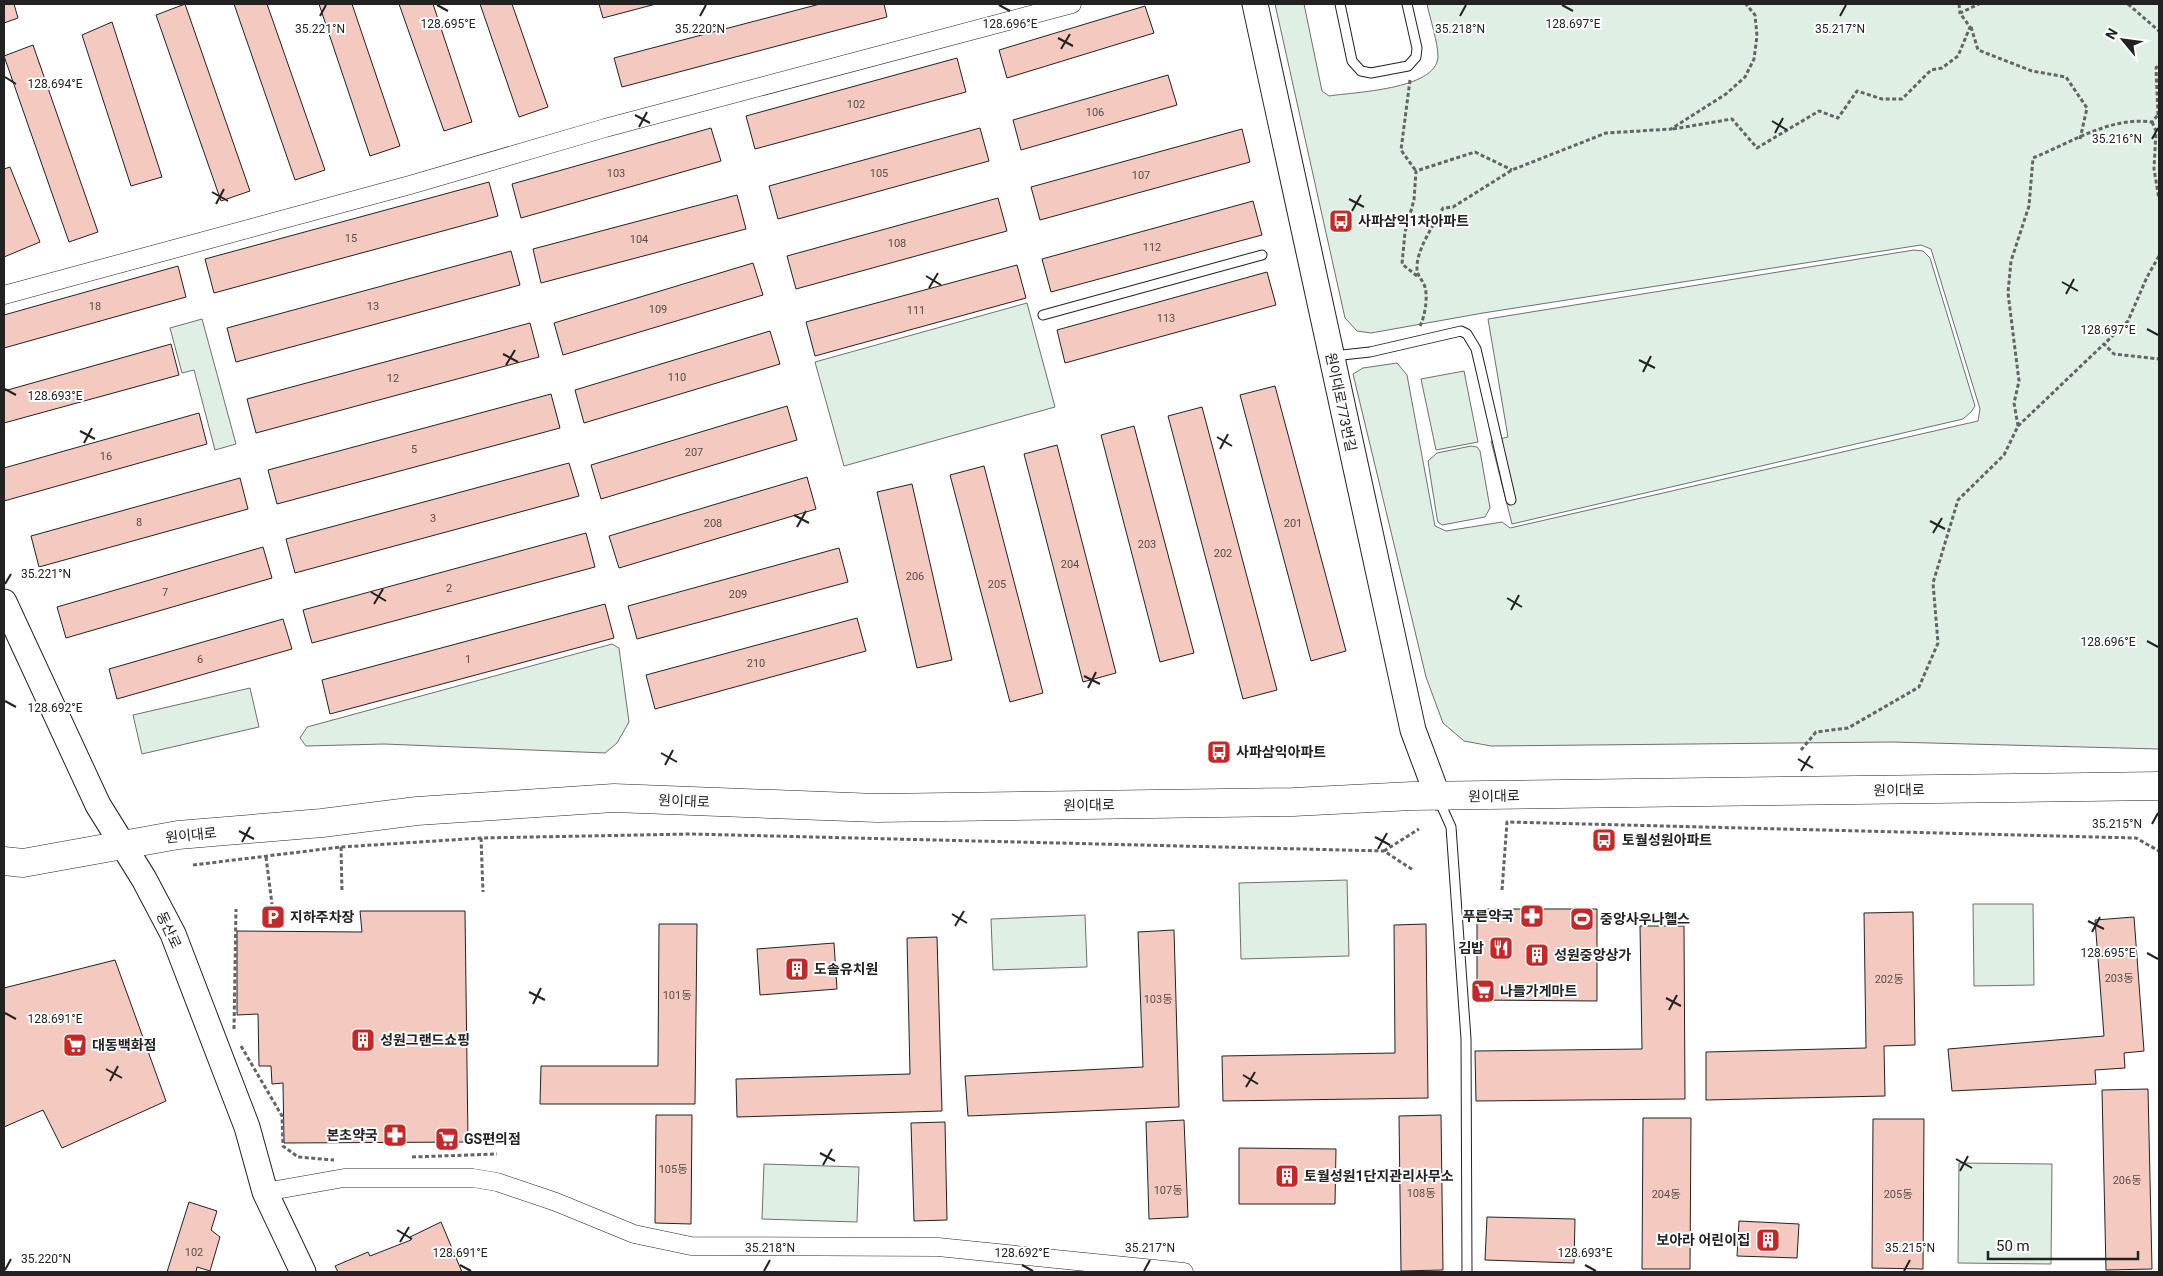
<svg xmlns="http://www.w3.org/2000/svg" width="2163" height="1276" viewBox="0 0 2163 1276" font-family="Roboto,'Noto Sans KR',sans-serif">
	<style>
		.green { fill: #e0efe3; stroke: #6f6f6f }
		.building { fill: #f3c9c0; stroke: #222 }
		.lines { fill: none; stroke-linecap: round; stroke-linejoin: round }
		.lane-casing { stroke: #222; stroke-width: 11 }
		.street-casing { stroke: #222; stroke-width: 19 }
		.secondary-casing { stroke: #222; stroke-width: 27 }
		.primary-casing { stroke: #222; stroke-width: 29 }
		.path { stroke: #646464; stroke-width: 3; stroke-dasharray: 4 2.5; stroke-linecap: butt }
		.lane { stroke: #fff; stroke-width: 9 }
		.street { stroke: #fff; stroke-width: 18 }
		.secondary { stroke: #fff; stroke-width: 25 }
		.primary { stroke: #fff; stroke-width: 28 }
		.ticks { fill: none; stroke: #222; stroke-width: 2 }
		.labels { text-anchor: middle; stroke-width: 4; stroke-linejoin: round; paint-order: stroke }
		.number-label { font-size: 11px; fill: #564c4a }
		.poi-label { font-size: 14px; font-weight: bold; fill: #222; stroke: #fff; text-anchor: start }
		.street-label { font-size: 14px; fill: #222; stroke: #fff }
		.ticks-label { font-size: 12px; text-anchor: middle; fill: #222; stroke: #fff; stroke-width: 4; stroke-linejoin: round; paint-order: stroke }
	</style>
	<rect width="100%" height="100%" fill="#fff"/>
	<g class="green">
		<path d="M1275 4H1304L1322 91 1329 96C1353 92 1436 90 1438 57 1438 42 1430 19 1427 4H2159V749L1892 742 1491 746 1464 741 1443 723 1426 677 1353 374 1363 368 1397 363 1407 375 1435 526 1446 531 1502 522 1510 528 1978 421 1980 409 1931 249 1921 245 1483 313 1371 333 1357 331 1345 318Z"/>
		<path d="M1914 250 1923 251 1930 258 1975 406 1971 412 1963 419 1512 524 1491 441 1508 437 1488 319Z"/>
		<path d="M1027 303 1055 407 844 466 815 362Z"/>
		<path d="M202 319 236 444 215 450 194 370 182 373 170 328Z"/>
		<path d="M1464 371 1478 442 1436 450 1421 379Z"/>
		<path d="M1471 446 1477 447 1480 451 1490 508 1485 517 1442 525 1438 522 1437 518 1428 461 1437 453Z"/>
		<path d="M612 644 619 648 629 722 617 743 605 753 384 744 306 746 300 738 307 727Z"/>
		<path d="M250 688 259 727 142 754 133 715Z"/>
		<path d="M1347 880 1349 956 1241 959 1239 883Z"/>
		<path d="M2033 904 2034 985 1974 986 1973 904Z"/>
		<path d="M1085 915 1087 967 993 970 991 919Z"/>
		<path d="M1959 1163 2052 1164 2051 1264 1958 1263Z"/>
		<path d="M764 1164 859 1167 857 1222 762 1219Z"/>
	</g>
	<g class="building">
		<path d="M4 4H14L18 18 4 23Z"/>
		<path d="M185 4 250 191 221 201 156 15Z"/>
		<path d="M234 4H267L325 170 295 180Z"/>
		<path d="M319 4H352L400 146 370 156Z"/>
		<path d="M399 4H433L472 122 444 131Z"/>
		<path d="M480 4H512L548 107 519 117Z"/>
		<path d="M599 4H656L603 18Z"/>
		<path d="M820 4H884L887 17 622 87 614 58Z"/>
		<path d="M1145 6 1154 33 1007 78 999 50Z"/>
		<path d="M112 22 162 177 131 186 82 35Z"/>
		<path d="M33 45 98 232 69 242 4 56Z"/>
		<path d="M957 58 966 92 755 149 746 116Z"/>
		<path d="M1168 75 1177 105 1021 150 1013 120Z"/>
		<path d="M711 128 721 161 521 218 512 184Z"/>
		<path d="M980 128 989 161 778 219 769 186Z"/>
		<path d="M1242 129 1250 162 1040 220 1031 187Z"/>
		<path d="M10 167 40 242 4 257V169Z"/>
		<path d="M489 182 498 216 214 293 205 259Z"/>
		<path d="M737 195 746 229 541 283 533 249Z"/>
		<path d="M998 198 1007 231 796 289 787 256Z"/>
		<path d="M1253 201 1262 235 1051 292 1042 259Z"/>
		<path d="M511 251 520 285 236 362 227 328Z"/>
		<path d="M753 263 763 295 563 355 554 323Z"/>
		<path d="M1017 265 1026 298 815 356 806 322Z"/>
		<path d="M178 266 186 297 4 348V315Z"/>
		<path d="M1267 272 1276 305 1065 363 1057 330Z"/>
		<path d="M530 323 539 357 256 433 247 399Z"/>
		<path d="M770 331 780 364 584 423 575 390Z"/>
		<path d="M171 344 179 375 4 423V391Z"/>
		<path d="M1275 386 1346 651 1311 661 1240 395Z"/>
		<path d="M551 394 560 428 277 504 268 470Z"/>
		<path d="M787 406 797 440 601 499 591 465Z"/>
		<path d="M1202 407 1277 690 1243 699 1168 416Z"/>
		<path d="M199 413 207 444 4 501V468Z"/>
		<path d="M1134 426 1194 653 1160 662 1101 435Z"/>
		<path d="M1057 445 1116 673 1083 682 1024 454Z"/>
		<path d="M569 463 579 496 295 573 286 539Z"/>
		<path d="M984 466 1043 693 1010 702 950 475Z"/>
		<path d="M807 477 816 509 619 568 609 536Z"/>
		<path d="M240 478 248 509 39 567 31 536Z"/>
		<path d="M912 484 952 660 917 668 877 492Z"/>
		<path d="M586 533 595 567 312 643 303 610Z"/>
		<path d="M263 547 272 578 66 638 57 607Z"/>
		<path d="M839 548 848 582 637 639 628 606Z"/>
		<path d="M605 604 614 638 330 714 322 680Z"/>
		<path d="M857 618 866 651 655 709 646 675Z"/>
		<path d="M283 619 292 649 117 699 109 669Z"/>
		<path d="M1477 909H1597V1001L1477 1000Z"/>
		<path d="M360 911H465L468 1142 284 1143 283 1083 272 1084 271 1066H259L258 1014 237 1015V931L362 932Z"/>
		<path d="M1913 912 1915 1045 1884 1046 1885 1096 1706 1100V1052L1866 1048 1864 913Z"/>
		<path d="M2134 917 2144 1051 2124 1053 2125 1068 2095 1070 2096 1084 1952 1091 1948 1049 2104 1036 2095 920Z"/>
		<path d="M659 924H697L695 1104H540L541 1066H658Z"/>
		<path d="M1426 924 1428 1098 1223 1101 1222 1056 1395 1053 1394 925Z"/>
		<path d="M1640 926H1684L1685 1099 1476 1101 1475 1051 1642 1049Z"/>
		<path d="M1174 930 1179 1107 968 1116 965 1076 1143 1067 1138 932Z"/>
		<path d="M937 937 942 1111 737 1117 736 1079 910 1074 907 938Z"/>
		<path d="M834 943 837 989 760 995 757 949Z"/>
		<path d="M115 960 166 1101 62 1148 43 1110 4 1127V988Z"/>
		<path d="M2148 1089 2152 1269 2106 1270 2102 1090Z"/>
		<path d="M656 1115H692L691 1224 655 1223Z"/>
		<path d="M1441 1115 1443 1270 1401 1271 1399 1116Z"/>
		<path d="M1643 1118H1691L1690 1269H1642Z"/>
		<path d="M1873 1119H1924L1923 1269 1872 1268Z"/>
		<path d="M1184 1120 1188 1217 1149 1219 1146 1122Z"/>
		<path d="M945 1122 947 1220 914 1221 911 1123Z"/>
		<path d="M1239 1148 1336 1149 1335 1204H1239Z"/>
		<path d="M189 1202 217 1211 211 1230 220 1237 210 1271 197 1267 196 1272H167Z"/>
		<path d="M1487 1217 1575 1219 1574 1263 1485 1260Z"/>
		<path d="M1739 1221 1799 1224 1797 1258 1737 1256Z"/>
		<path d="M441 1222 462 1272H338L335 1266 368 1252 370 1256 411 1240 410 1237Z"/>
	</g>
	<g class="lines">
		<g class="lane-casing">
			<g id="lane">
				<path d="M1340 4 1352 61 1361 71 1371 73 1408 66 1416 57 1417 48 1407 4"/>
				<path d="M1043 315 1262 255"/>
				<path d="M1333 356 1370 352 1461 331 1467 334 1476 349 1511 500"/>
				<path d="M1438 798 1451 827 1466 1039 1467 1272"/>
			</g>
		</g>
		<g class="street-casing">
			<g id="street">
				<path d="M4 295 410 185 605 128 1072 4"/>
				<path d="M265 1192 344 1178H473L497 1182 556 1202 634 1234 691 1246 938 1247 1184 1272"/>
			</g>
		</g>
		<g class="secondary-casing">
			<g id="secondary">
				<path d="M1255 4 1413 730 1438 797"/>
				<path d="M4 602 98 805 144 879 173 934 247 1127 265 1192 303 1272"/>
			</g>
		</g>
		<g class="primary-casing">
			<path id="primary" d="M4 861 23 863 178 835 322 823 417 811 614 798 877 808 1293 802 1412 796 2159 786"/>
		</g>
		<g class="path">
			<path d="M1959 4 1960 13"/>
			<path d="M2128 4 2159 31"/>
			<path d="M1971 27 1978 50 2032 71 2066 77 2087 108 2080 139"/>
			<path d="M1410 80 1401 150 1416 171"/>
			<path d="M2158 115 2156 68 2159 64"/>
			<path d="M2152 122 2156 131 2154 169 2159 199"/>
			<path d="M1673 129 1732 119 1757 148 1819 111 1838 118 1857 91 1882 99H1902L1931 70 1942 68 1958 56 1970 27 1960 13 1979 4"/>
			<path d="M2159 256 2147 277 2128 321 2104 344 2114 354 2159 359"/>
			<path d="M1417 276 1402 264 1405 232 1414 200 1416 171 1475 152 1512 170"/>
			<path d="M1420 326C1425 316 1428 298 1425 287 1422 278 1416 276 1417 265 1419 245 1434 225 1443 208L1453 207 1512 170 1606 133 1671 129 1726 94 1745 77 1754 59 1757 36 1755 15 1746 4"/>
			<path d="M2018 426 2104 344"/>
			<path d="M1801 750 1816 732 1848 728 1919 687 1938 643 1933 583 1958 500 2004 455 2018 426 2014 403 2019 381 2008 293 2011 261 2029 206 2033 158C2070 143 2111 116 2152 122L2158 115"/>
			<path d="M481 838 483 892"/>
			<path d="M341 847 342 892"/>
			<path d="M1384 851 1419 829"/>
			<path d="M266 857 272 904"/>
			<path d="M193 865 341 847 481 838 691 834 1384 851 1413 870"/>
			<path d="M1502 890 1507 822 2136 838 2159 851"/>
			<path d="M234 1029 236 909"/>
			<path d="M241 1046 282 1116 283 1146 298 1157 334 1160"/>
			<path d="M412 1157 497 1154"/>
		</g>
		<use href="#lane" class="lane"/>
		<use href="#street" class="street"/>
		<use href="#secondary" class="secondary"/>
		<use href="#primary" class="primary"/>
	</g>
	<path class="ticks" d="M437 5 448 11M999 5 1010 11M1562 5 1573 11M320 16 326 5M700 16 706 5M1460 16 1466 5M1840 16 1846 5M1058 38 1073 46M1061 49 1070 34M5 77 16 84M635 115 650 123M1772 121 1787 130M639 127 647 112M1775 133 1783 118M2152 139 2158 128M212 192 228 201M1349 199 1364 207M216 204 224 189M1352 211 1361 195M926 276 941 285M2062 282 2078 291M929 288 938 273M2066 294 2074 279M2147 329 2158 335M503 354 518 362M1639 360 1655 368M506 365 515 350M1643 372 1651 356M5 389 16 395M80 431 95 439M1217 437 1232 446M84 443 92 428M1220 449 1228 434M794 515 809 523M1930 521 1945 529M797 527 806 511M1933 533 1942 518M5 584 11 574M371 592 386 601M1507 598 1522 607M374 604 383 589M1511 610 1519 595M2147 641 2158 647M1084 676 1100 684M1088 688 1096 672M5 701 16 707M661 753 677 762M1798 759 1813 768M665 765 673 750M1801 771 1810 756M2152 824 2158 813M239 831 254 839M1375 837 1390 845M242 842 250 827M1378 849 1387 833M952 914 967 923M2088 921 2104 929M955 926 964 911M2092 932 2100 917M2147 953 2158 959M529 992 545 1000M1666 998 1681 1006M533 1004 541 988M1669 1010 1677 995M5 1013 16 1019M106 1069 122 1078M1243 1075 1258 1084M110 1081 118 1066M1246 1087 1255 1072M820 1153 835 1161M1956 1159 1972 1168M823 1165 832 1149M1960 1171 1968 1156M397 1230 412 1239M400 1242 409 1227M460 1265 471 1271M1022 1265 1033 1271M1585 1265 1596 1271M5 1270 11 1259M764 1271 770 1260M1144 1271 1150 1260M1904 1271 1910 1260"/>
	<defs>
		<g id="bus-square" transform="scale(1.25)"><rect x="-9" y="-9" width="18" height="18" rx="4" fill="#c62828" stroke="#fff"/><path d="M-5-6H5V4H4V6H2V4H-2V6H-4V4H-5ZM-3.5-4V0h7V-4ZM-3.5 1.2v1.5H-2V1.2ZM2 1.2v1.5H3.5V1.2Z" fill="#fff"/></g>
		<g id="pharmacy-square" transform="scale(1.25)"><rect x="-9" y="-9" width="18" height="18" rx="4" fill="#c62828" stroke="#fff"/><path d="M-2-6h4v4h4v4h-4v4h-4v-4h-4v-4h4Z" fill="#fff"/></g>
		<g id="parking-square" transform="scale(1.25)"><rect x="-9" y="-9" width="18" height="18" rx="4" fill="#c62828" stroke="#fff"/><path d="M-3.5-5.5H1a3.5 3.5 0 0 1 0 7H-1V5.5H-3.5ZM-1-3.4V-.6H.8a1.4 1.4 0 0 0 0-2.8Z" fill="#fff"/></g>
		<g id="stadium-square" transform="scale(1.25)"><rect x="-9" y="-9" width="18" height="18" rx="4" fill="#c62828" stroke="#fff"/><path d="M0-5a6.5 5 0 1 0 0 10a6.5 5 0 1 0 0-10ZM-3.5-1.8h7v3.6h-7Z" fill="#fff"/></g>
		<g id="restaurant-square" transform="scale(1.25)"><rect x="-9" y="-9" width="18" height="18" rx="4" fill="#c62828" stroke="#fff"/><path d="M-5-6h1v4h1v-4h1v4h1v-4h1v5L-1.5 .5V6h-2V.5L-5-1ZM5-6V6H3V1.5H1.5Q1.5-4 5-6Z" fill="#fff"/></g>
		<g id="building-square" transform="scale(1.25)"><rect x="-9" y="-9" width="18" height="18" rx="4" fill="#c62828" stroke="#fff"/><path d="M-4-6H4V6H1V3H-1V6H-4ZM-2.5-4.3h1.7v1.8h-1.7ZM.8-4.3h1.7v1.8H.8ZM-2.5-1h1.7V.8h-1.7ZM.8-1h1.7V.8H.8Z" fill="#fff"/></g>
		<g id="supermarket-square" transform="scale(1.25)"><rect x="-9" y="-9" width="18" height="18" rx="4" fill="#c62828" stroke="#fff"/><path d="M-6-5.5h2.5l.6 2H6L4.5 2H-2.5L-4.4-4H-6ZM-1.5 3.2a1.3 1.3 0 1 0 .1 0ZM3 3.2a1.3 1.3 0 1 0 .1 0Z" fill="#fff"/></g>
	</defs>
	<g fill-rule="evenodd">
		<use href="#bus-square" x="1341" y="221"/>
		<use href="#bus-square" x="1219" y="752"/>
		<use href="#bus-square" x="1604" y="840"/>
		<use href="#pharmacy-square" x="1532" y="916"/>
		<use href="#parking-square" x="273" y="917"/>
		<use href="#stadium-square" x="1582" y="919"/>
		<use href="#restaurant-square" x="1501" y="948"/>
		<use href="#building-square" x="1537" y="955"/>
		<use href="#building-square" x="797" y="969"/>
		<use href="#supermarket-square" x="1483" y="991"/>
		<use href="#building-square" x="363" y="1040"/>
		<use href="#supermarket-square" x="75" y="1045"/>
		<use href="#pharmacy-square" x="395" y="1135"/>
		<use href="#supermarket-square" x="447" y="1139"/>
		<use href="#building-square" x="1287" y="1176"/>
		<use href="#building-square" x="1768" y="1240"/>
	</g>
	<g class="labels">
		<g class="number-label">
			<text x="856" y="108">102</text>
			<text x="1095" y="116">106</text>
			<text x="616" y="177">103</text>
			<text x="879" y="177">105</text>
			<text x="1141" y="179">107</text>
			<text x="351" y="242">15</text>
			<text x="639" y="243">104</text>
			<text x="897" y="247">108</text>
			<text x="1152" y="251">112</text>
			<text x="95" y="310">18</text>
			<text x="373" y="310">13</text>
			<text x="658" y="313">109</text>
			<text x="916" y="314">111</text>
			<text x="1166" y="322">113</text>
			<text x="677" y="381">110</text>
			<text x="393" y="382">12</text>
			<text x="414" y="453">5</text>
			<text x="694" y="456">207</text>
			<text x="106" y="460">16</text>
			<text x="433" y="522">3</text>
			<text x="139" y="526">8</text>
			<text x="713" y="527">208</text>
			<text x="1293" y="527">201</text>
			<text x="1147" y="548">203</text>
			<text x="1223" y="557">202</text>
			<text x="1070" y="568">204</text>
			<text x="915" y="580">206</text>
			<text x="997" y="588">205</text>
			<text x="449" y="592">2</text>
			<text x="165" y="596">7</text>
			<text x="738" y="598">209</text>
			<text x="200" y="663">6</text>
			<text x="468" y="663">1</text>
			<text x="756" y="667">210</text>
			<text x="2119" y="982">203동</text>
			<text x="1889" y="983">202동</text>
			<text x="677" y="999">101동</text>
			<text x="1158" y="1003">103동</text>
			<text x="673" y="1173">105동</text>
			<text x="2127" y="1184">206동</text>
			<text x="1168" y="1194">107동</text>
			<text x="1421" y="1197">108동</text>
			<text x="1666" y="1198">204동</text>
			<text x="1898" y="1198">205동</text>
			<text x="194" y="1256">102</text>
		</g>
		<g class="poi-label">
			<text x="1358" y="226">사파삼익1차아파트</text>
			<text x="1236" y="757">사파삼익아파트</text>
			<text x="1622" y="845">토월성원아파트</text>
			<text x="1514" y="921" text-anchor="end">푸른약국</text>
			<text x="290" y="922">지하주차장</text>
			<text x="1600" y="924">중앙사우나헬스</text>
			<text x="1484" y="953" text-anchor="end">김밥</text>
			<text x="1554" y="960">성원중앙상가</text>
			<text x="814" y="974">도솔유치원</text>
			<text x="1500" y="996">나들가게마트</text>
			<text x="380" y="1045">성원그랜드쇼핑</text>
			<text x="92" y="1050">대동백화점</text>
			<text x="378" y="1140" text-anchor="end">본초약국</text>
			<text x="464" y="1144">GS편의점</text>
			<text x="1304" y="1181">토월성원1단지관리사무소</text>
			<text x="1750" y="1245" text-anchor="end">보아라 어린이집</text>
		</g>
		<g class="street-label">
			<text transform="translate(1341 402) rotate(78)" y="5">원이대로773번길</text>
			<text transform="translate(1899 790) rotate(-1)" y="5">원이대로</text>
			<text transform="translate(1494 796) rotate(-1)" y="5">원이대로</text>
			<text transform="translate(684 801) rotate(2)" y="5">원이대로</text>
			<text transform="translate(1089 805) rotate(-1)" y="5">원이대로</text>
			<text transform="translate(191 835) rotate(-6)" y="5">원이대로</text>
			<text transform="translate(169 930) rotate(65)" y="5">동산로</text>
		</g>
	</g>
	<g class="ticks-label">
		<text x="448" y="28">128.695°E</text>
		<text x="1010" y="28">128.696°E</text>
		<text x="1573" y="28">128.697°E</text>
		<text x="320" y="33">35.221°N</text>
		<text x="700" y="33">35.220°N</text>
		<text x="1460" y="33">35.218°N</text>
		<text x="1840" y="33">35.217°N</text>
		<text x="55" y="88">128.694°E</text>
		<text x="2117" y="143">35.216°N</text>
		<text x="2108" y="334">128.697°E</text>
		<text x="55" y="400">128.693°E</text>
		<text x="46" y="578">35.221°N</text>
		<text x="2108" y="646">128.696°E</text>
		<text x="55" y="712">128.692°E</text>
		<text x="2117" y="828">35.215°N</text>
		<text x="2108" y="957">128.695°E</text>
		<text x="55" y="1023">128.691°E</text>
		<text x="770" y="1252">35.218°N</text>
		<text x="1150" y="1252">35.217°N</text>
		<text x="1910" y="1252">35.215°N</text>
		<text x="460" y="1257">128.691°E</text>
		<text x="1022" y="1257">128.692°E</text>
		<text x="1585" y="1257">128.693°E</text>
		<text x="46" y="1263">35.220°N</text>
	</g>
	<rect width="2163" height="1276" fill="none" stroke="#222222" stroke-width="10"/>
	<g transform="translate(2123 40) rotate(299)" stroke="#ffffff" stroke-width="4" paint-order="stroke">
	<path d="M0-4L9 19L0 12L-9 19Z" fill="#222222"/>
	<text y="-8" font-size="14" font-weight="bold" text-anchor="middle" fill="#222222">N</text>
	</g>
	<path d="M1988 1251v8h150v-8" fill="none" stroke="#222222" stroke-width="2.5"/>
	<text x="1996" y="1251" font-size="15" fill="#222222" stroke="#ffffff" stroke-width="4" paint-order="stroke">50 m</text>
</svg>
